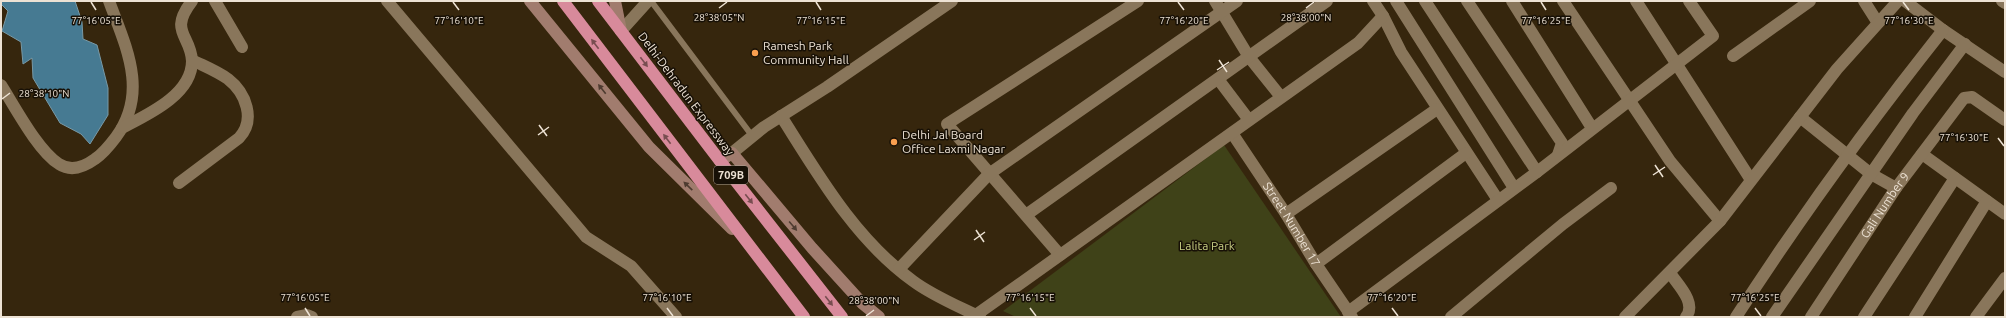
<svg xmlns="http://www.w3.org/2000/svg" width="2006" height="318" viewBox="0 0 2006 318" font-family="Ubuntu,sans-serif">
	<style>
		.green { fill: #3f4218 }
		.water { fill: #467a92; stroke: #7899a6 }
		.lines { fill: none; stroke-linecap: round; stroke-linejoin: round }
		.lane { stroke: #89765b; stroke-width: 6 }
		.street { stroke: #89765b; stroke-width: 12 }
		.secondary { stroke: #a17c6e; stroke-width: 12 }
		.highway { stroke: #d88a9b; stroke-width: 12 }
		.oneway { fill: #784d50 }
		.oneway2 { fill: #4e3b30 }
		.ticks { fill: none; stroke: #ede2d4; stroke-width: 1.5 }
		.poi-dot { fill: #fa9f4f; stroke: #171006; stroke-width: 1.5 }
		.labels { text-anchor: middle; stroke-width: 3; stroke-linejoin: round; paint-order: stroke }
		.shield { fill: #171006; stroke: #ada396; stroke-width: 1 }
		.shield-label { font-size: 11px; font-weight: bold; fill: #ede2d4 }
		.poi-label { font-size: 12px; fill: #ede2d4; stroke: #171006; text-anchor: start }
		.street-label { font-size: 12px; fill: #ede2d4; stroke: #171006 }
		.park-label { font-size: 12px; fill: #c8cf84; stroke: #171006 }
		.ticks-label { font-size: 10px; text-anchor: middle; fill: #ede2d4; stroke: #171006; stroke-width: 3; stroke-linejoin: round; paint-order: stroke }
	</style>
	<rect width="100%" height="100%" fill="#36260d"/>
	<path class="green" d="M1224 145 1341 317H1016L1003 311Z"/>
	<path class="water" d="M1 1H75L82 22 83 39 97 45 108 88V115L90 144 81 134 60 123 33 78 32 58 23 64 21 42 2 31 8 11 1 4Z"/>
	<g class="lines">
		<path class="lane" d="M651 1 753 137"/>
		<g class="street">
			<path d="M215 1 242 47"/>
			<path d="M387 1 586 237 631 266 676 317"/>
			<path d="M1215 1 1249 57 1281 97"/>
			<path d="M1373 1 1383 16 1401 52 1498 200"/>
			<path d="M1396 1 1514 188"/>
			<path d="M1425 1 1537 172"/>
			<path d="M1467 1 1562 143 1558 155"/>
			<path d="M1512 1 1592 128"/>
			<path d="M1563 1 1670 161 1720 221"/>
			<path d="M1636 1 1751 180"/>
			<path d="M1864 1 1878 23"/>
			<path d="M1905 1 1943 30 2005 72"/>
			<path d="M2002 1 2005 3"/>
			<path d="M621 31 648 1"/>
			<path d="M1733 56 1810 1"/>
			<path d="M1218 79 1249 120"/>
			<path d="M1 85C15 107 38 151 59 164 71 172 84 167 95 159 104 153 110 145 116 137 149 92 126 47 109 1"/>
			<path d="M781 116C819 176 855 239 913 281 933 296 958 306 980 317"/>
			<path d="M1800 117 1871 174 1896 188"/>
			<path d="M122 128C147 115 192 95 192 61 191 35 168 32 192 1"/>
			<path id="s1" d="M1232 133 1286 214 1316 264 1352 317"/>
			<path d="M732 153 764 127 827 87 952 1"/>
			<path d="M1922 154 2005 214"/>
			<path d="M179 183 239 138C256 120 246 93 228 79 217 71 204 66 192 60"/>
			<path d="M1286 214 1437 109"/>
			<path d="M1026 215 1327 1"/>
			<path d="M1060 255 947 124 1138 1"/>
			<path d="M1316 264 1466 153"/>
			<path d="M899 269 989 174 1237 1"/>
			<path d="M1670 273C1678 285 1697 303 1686 317"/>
			<path d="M1348 312 1537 172 1713 36 1689 1"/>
			<path d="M976 315 1358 43 1383 16"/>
			<path d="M297 317 307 315 312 317"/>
			<path d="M1451 317 1563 224 1611 188"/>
			<path d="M1625 317 1720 221 1837 69 1898 1"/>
			<path d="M1736 317C1800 218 1870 122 1943 30"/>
			<path d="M1772 317 1913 113 1965 44"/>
			<path id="s2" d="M1811 317 1896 188 1964 98 1972 97 2005 120"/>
			<path d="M1864 317 1955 178"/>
			<path d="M1915 317 1987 201"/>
			<path d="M1976 317 2005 278"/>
		</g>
		<g class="secondary">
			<path d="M530 1 649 147 732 229"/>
			<path d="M615 1 621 31"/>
			<path d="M720 161 732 153 812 248 862 303 879 317"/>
		</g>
		<g class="highway">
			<path d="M563 1 804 317"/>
			<path d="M598 1 720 161 842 317"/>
		</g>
	</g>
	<defs><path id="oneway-solid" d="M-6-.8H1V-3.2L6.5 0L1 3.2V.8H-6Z"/></defs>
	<g class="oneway">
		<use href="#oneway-solid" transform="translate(595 44) rotate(-127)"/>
		<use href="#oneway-solid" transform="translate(644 62) rotate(53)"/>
		<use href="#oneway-solid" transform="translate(667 139) rotate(-127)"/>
		<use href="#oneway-solid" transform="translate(749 199) rotate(52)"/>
		<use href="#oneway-solid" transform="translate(829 301) rotate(52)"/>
	</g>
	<g class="oneway2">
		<use href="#oneway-solid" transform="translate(602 89) rotate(-128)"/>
		<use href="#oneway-solid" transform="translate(688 186) rotate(-136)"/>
		<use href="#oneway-solid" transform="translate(793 226) rotate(50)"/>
	</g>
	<path class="ticks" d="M91 2 96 10M453 2 459 10M816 2 821 10M1178 2 1184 10M1541 2 1546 10M1903 2 1909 10M719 8 727 2M1306 8 1314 2M1219 60 1227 72M1217 70 1229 62M2 99 10 93M539 125 547 136M538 135 549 127M1998 138 2004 146M1655 165 1663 177M1653 175 1665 167M976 230 984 242M974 240 985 232M305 308 310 316M667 308 673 316M1030 308 1036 316M1392 308 1398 316M1755 308 1761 316M866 316 874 310"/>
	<g class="poi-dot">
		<circle cx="755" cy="53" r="4"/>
		<circle cx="894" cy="142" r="4"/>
	</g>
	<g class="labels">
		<rect class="shield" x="714" y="166" width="34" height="18" rx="3"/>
		<g class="shield-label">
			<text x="731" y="179">709B</text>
		</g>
		<g class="poi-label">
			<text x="763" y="50">Ramesh Park<tspan x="763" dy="14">Community Hall</tspan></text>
			<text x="902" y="139">Delhi Jal Board<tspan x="902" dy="14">Office Laxmi Nagar</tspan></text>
		</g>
		<g class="street-label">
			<text transform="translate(686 94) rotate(53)" y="4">Delhi-Dehradun Expressway</text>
			<text dy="4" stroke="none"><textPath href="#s2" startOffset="134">Gali Number 9</textPath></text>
			<text dy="4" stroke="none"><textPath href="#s1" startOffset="109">Street Number 17</textPath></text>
		</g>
		<g class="park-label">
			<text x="1207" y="250">Lalita Park</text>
		</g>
	</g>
	<g class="ticks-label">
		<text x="719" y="21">28°38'05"N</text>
		<text x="1306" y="21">28°38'00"N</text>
		<text x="1546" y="24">77°16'25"E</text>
		<text x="96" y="24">77°16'05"E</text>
		<text x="459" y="24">77°16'10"E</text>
		<text x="821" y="24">77°16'15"E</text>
		<text x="1184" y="24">77°16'20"E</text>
		<text x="1909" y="24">77°16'30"E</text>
		<text x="44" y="97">28°38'10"N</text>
		<text x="1964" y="141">77°16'30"E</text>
		<text x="305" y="301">77°16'05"E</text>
		<text x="667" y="301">77°16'10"E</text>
		<text x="1030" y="301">77°16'15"E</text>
		<text x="1392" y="301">77°16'20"E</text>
		<text x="1755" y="301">77°16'25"E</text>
		<text x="874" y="304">28°38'00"N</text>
	</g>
	<rect width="2006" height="318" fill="none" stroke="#ede2d4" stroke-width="4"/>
</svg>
